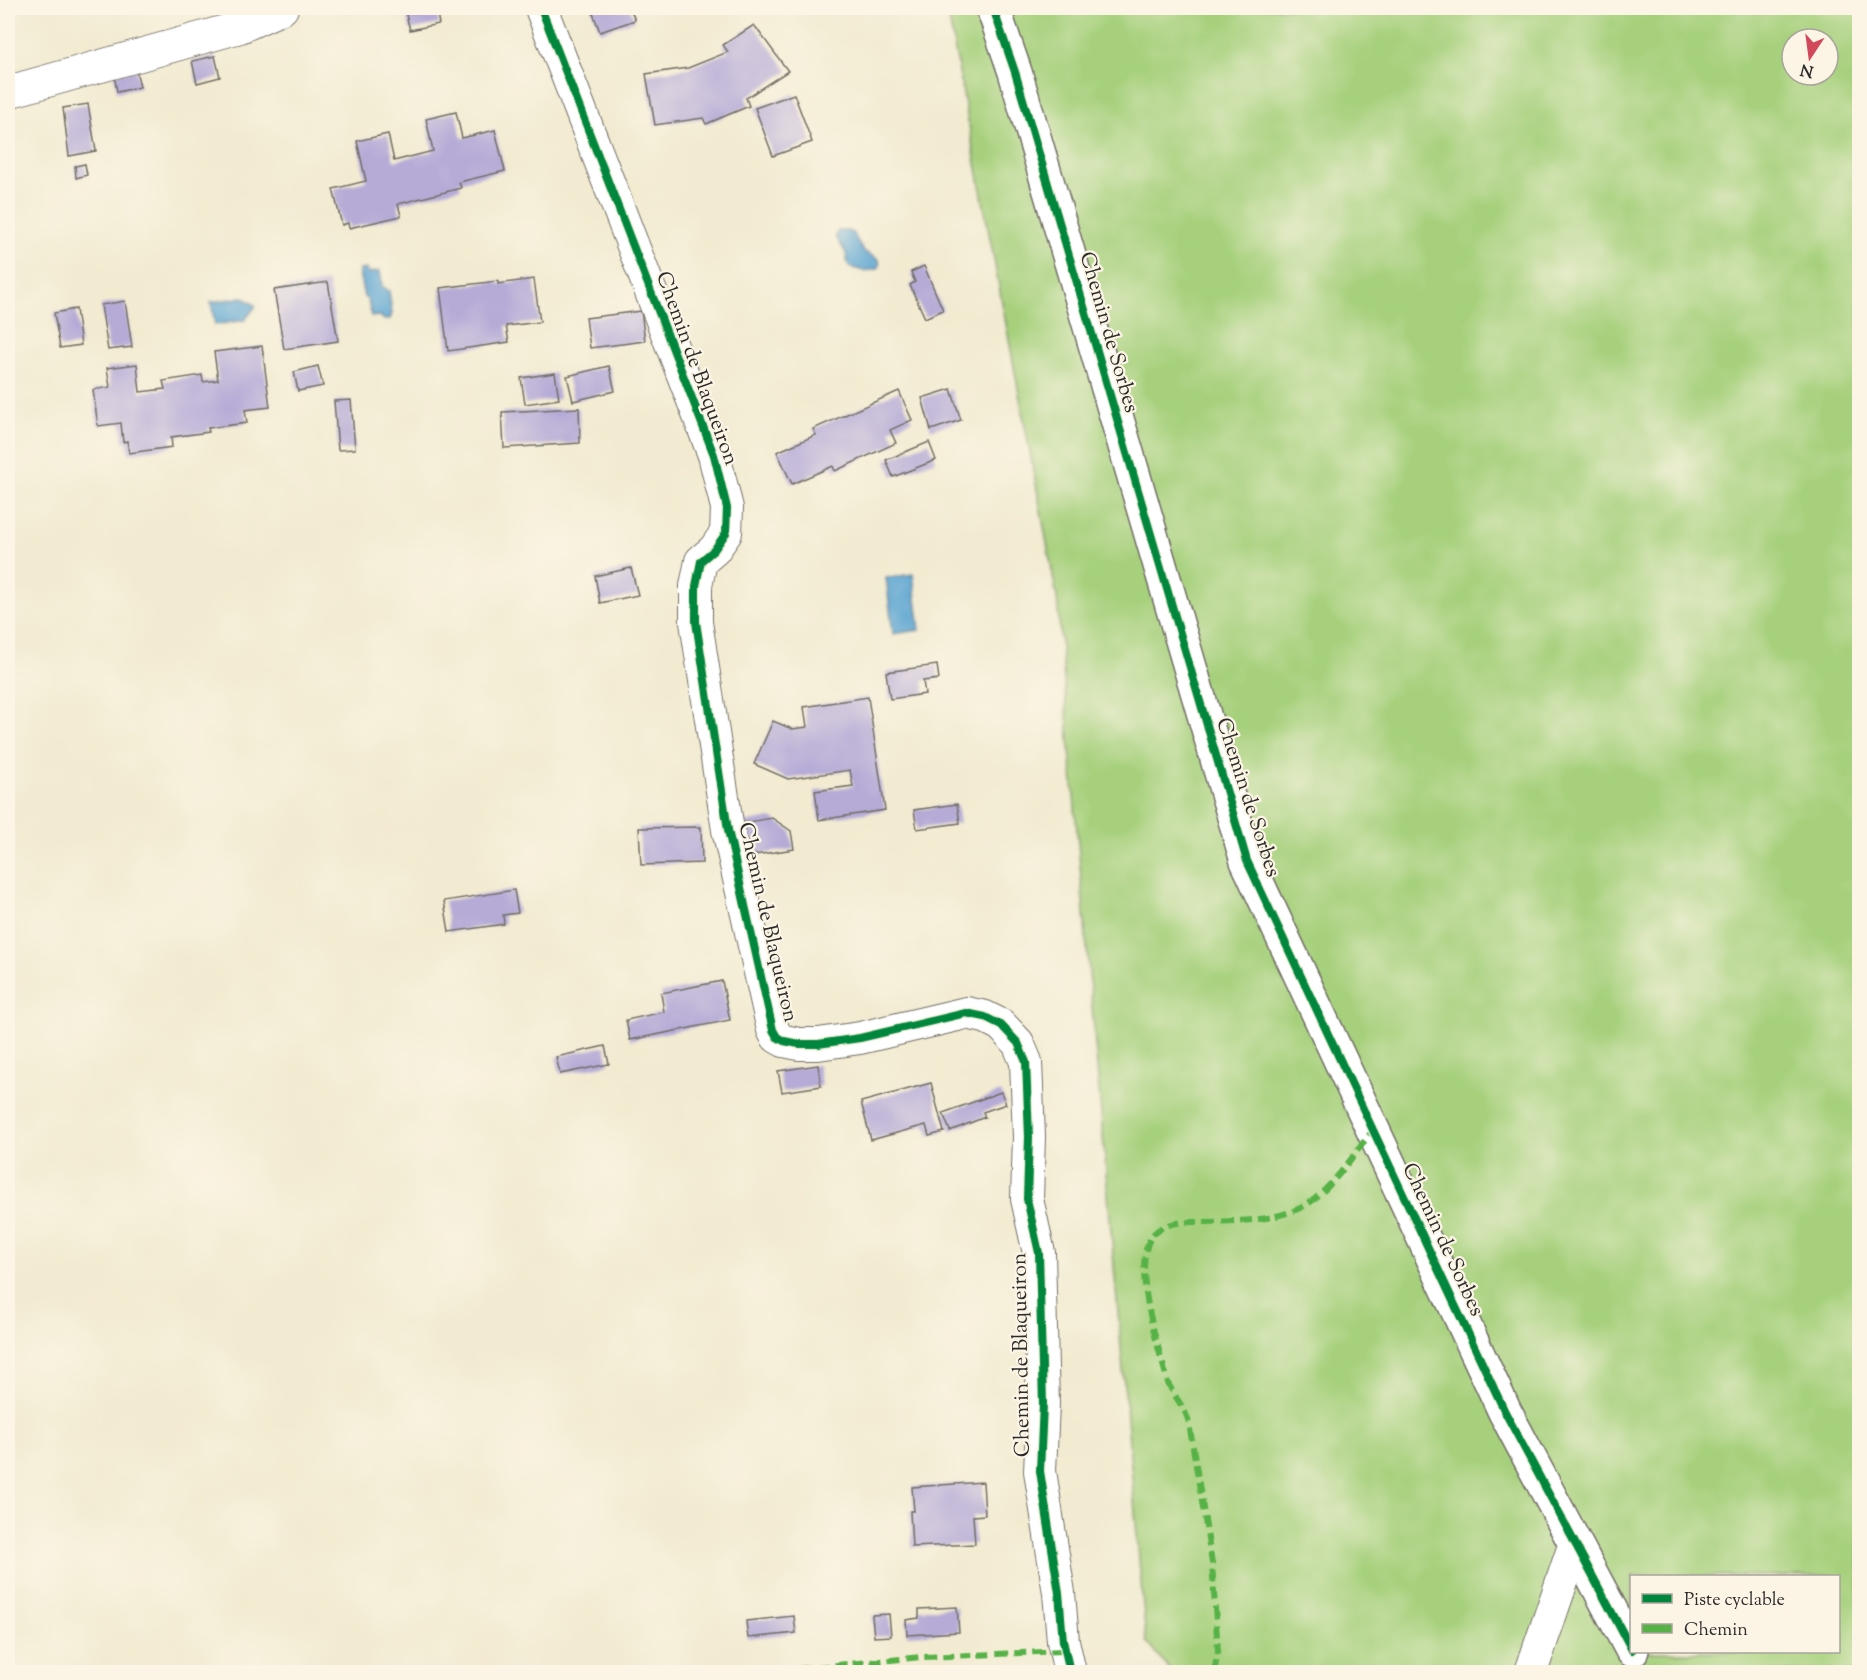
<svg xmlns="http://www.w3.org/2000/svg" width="1867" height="1680" viewBox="0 0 1867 1680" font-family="'Sorts Mill Goudy',serif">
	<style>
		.green { fill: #a6d07c; stroke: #687e54; stroke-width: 1.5; fill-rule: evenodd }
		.water { fill: #5aa4d1; stroke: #42687e; stroke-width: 1.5 }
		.building { fill: #b6abd7 }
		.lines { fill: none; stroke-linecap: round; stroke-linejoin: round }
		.minor-casing { stroke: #716e65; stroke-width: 34 }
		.tertiary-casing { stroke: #716e65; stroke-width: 36 }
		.minor { stroke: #fff; stroke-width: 32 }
		.tertiary { stroke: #fff; stroke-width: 33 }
		.quiet { stroke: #56b246; stroke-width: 6; stroke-dasharray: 12 6; stroke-linecap: butt }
		.cycleway-casing { stroke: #fcf5e5; stroke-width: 11 }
		.cycleway { stroke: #00873e; stroke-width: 8 }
		.labels { text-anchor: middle; stroke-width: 4.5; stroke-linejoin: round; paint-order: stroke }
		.street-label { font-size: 21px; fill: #2b2b2b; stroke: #fcf5e5 }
	</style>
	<rect width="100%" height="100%" fill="#fcf5e5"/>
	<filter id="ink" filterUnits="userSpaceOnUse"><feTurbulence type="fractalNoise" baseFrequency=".0167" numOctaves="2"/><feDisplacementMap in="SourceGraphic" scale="12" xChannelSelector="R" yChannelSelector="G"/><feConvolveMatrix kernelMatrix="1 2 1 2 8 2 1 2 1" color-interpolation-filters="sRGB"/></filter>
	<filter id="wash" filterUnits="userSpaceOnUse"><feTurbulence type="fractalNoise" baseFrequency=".008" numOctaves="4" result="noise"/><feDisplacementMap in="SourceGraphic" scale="24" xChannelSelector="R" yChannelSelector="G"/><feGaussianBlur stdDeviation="1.35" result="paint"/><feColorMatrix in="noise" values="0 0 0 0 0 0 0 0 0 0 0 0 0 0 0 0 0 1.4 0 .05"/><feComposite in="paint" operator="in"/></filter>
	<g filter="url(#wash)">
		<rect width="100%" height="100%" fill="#f2ebd1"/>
		<path class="green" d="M947 8H1859V1672H1172L1146 1641 1057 597ZM1792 39H1828V75H1792ZM1632 1576H1838V1652H1632Z"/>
		<g class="water">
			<path d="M843 230 853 233 863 251 879 260 880 265 878 269 864 271 850 267 847 261 846 253 835 236 838 231Z"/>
			<path d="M367 269 368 273 380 271 382 286 389 291 392 314 390 319 384 320 380 316 371 317 368 300 364 297 359 273 360 270Z"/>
			<path d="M243 297 256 306 245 320 215 325 211 302Z"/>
			<path d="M913 574 920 630 893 634 886 578Z"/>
		</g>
		<g id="blocks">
			<g class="building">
				<path d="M425 8H436L439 24 410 30 405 11Z"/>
				<path d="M591 8H630L635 20 600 32Z"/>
				<path d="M754 25 788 71 746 98 749 106 706 124 703 118 655 125 646 74 688 68 728 52 723 45Z"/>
				<path d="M215 56 220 77 197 83 192 61Z"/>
				<path d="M136 70 140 87 117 92 114 74Z"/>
				<path d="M794 94 812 142 773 156 755 108Z"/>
				<path d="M88 104 96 151 69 156 63 108Z"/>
				<path d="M456 112 462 138 495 130 505 171 459 182 461 188 398 204 401 216 349 228 348 223 342 225 333 189 366 181 357 141 388 134 394 161 433 151 426 119Z"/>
				<path d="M85 164 87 175 76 178 75 166Z"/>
				<path d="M924 266 943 310 925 318 910 285 915 282 911 272Z"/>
				<path d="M534 279 540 322 506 326 509 342 448 351 440 288 498 281V284Z"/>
				<path d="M328 282 338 341 284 349 274 290Z"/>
				<path d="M125 301 132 347 108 350 101 305Z"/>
				<path d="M76 309 81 345 60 348 54 313Z"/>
				<path d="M641 311 645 341 590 348 586 318Z"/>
				<path d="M262 346 270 407 245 410 247 423 208 428 209 432 171 437 172 447 129 453 127 441 123 442 121 423 98 426 93 390 110 387 107 368 137 364 140 392 165 389 163 381 202 375 203 382 218 380 214 352Z"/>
				<path d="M318 366 323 386 298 391 294 372Z"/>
				<path d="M609 366 615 391 573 401 567 376Z"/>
				<path d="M555 373 559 399 525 404 521 378Z"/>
				<path d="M951 389 961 420 931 430 922 398Z"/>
				<path d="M899 391 912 420 890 430 896 443 835 471 833 466 792 484 777 452 816 435 813 429Z"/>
				<path d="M351 400 355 449 338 450 334 401Z"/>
				<path d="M579 408 580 443 504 448 502 412Z"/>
				<path d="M929 442 936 460 893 477 886 460Z"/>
				<path d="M631 568 638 595 600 603 595 576Z"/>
				<path d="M937 665 939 679 923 681 925 694 890 699 886 672Z"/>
				<path d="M868 697 885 810 819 820 815 791 853 786 850 770 788 779 754 764 773 721 792 729 807 727 804 707Z"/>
				<path d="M957 804 960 823 917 829 914 810Z"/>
				<path d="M772 818 791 831 794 849 741 857 736 824Z"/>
				<path d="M701 827 702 863 641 865 639 828Z"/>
				<path d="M514 890 518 913 503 915 504 924 449 932 444 901Z"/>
				<path d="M722 981 730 1020 630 1040 626 1020 664 1012 661 993Z"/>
				<path d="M605 1046 609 1064 560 1074 556 1057Z"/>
				<path d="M818 1065 821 1086 782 1092 778 1071Z"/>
				<path d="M931 1083 944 1132 929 1136 926 1125 871 1140 861 1102Z"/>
				<path d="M1001 1092 1006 1104 983 1112 985 1117 950 1131 943 1113Z"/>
				<path d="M983 1482 985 1515 973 1516 975 1544 912 1547 910 1511H914L912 1487Z"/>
				<path d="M957 1607 959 1632 907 1635 906 1620 919 1618V1609Z"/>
				<path d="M889 1614 891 1636 874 1637 872 1615Z"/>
				<path d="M794 1616 796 1633 748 1638 746 1621Z"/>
			</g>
		</g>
	</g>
	<g filter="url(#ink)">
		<use href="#blocks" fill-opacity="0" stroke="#716e65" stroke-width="1.5"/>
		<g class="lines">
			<g class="minor-casing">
				<g id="minor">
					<path d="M541 8 714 455 727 508 726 533 714 550 701 561 696 586V622L728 830 773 1030 777 1037 784 1041 799 1044H818L860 1038 966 1013 985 1017 1001 1025 1018 1043 1026 1062 1029 1137 1027 1199 1039 1253 1043 1404 1040 1471 1059 1593 1063 1641 1070 1672"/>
					<path d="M8 92 240 27 282 8"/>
					<path d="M1531 1672 1575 1543"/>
				</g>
			</g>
			<g class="tertiary-casing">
				<path id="tertiary" d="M993 8 1015 72 1247 861 1505 1412 1632 1650"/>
			</g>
			<use href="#minor" class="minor"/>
			<use href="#tertiary" class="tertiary"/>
			<g class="quiet">
				<path d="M763 1672 922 1657 1065 1651"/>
				<path d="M1214 1672 1218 1652 1212 1563 1189 1423C1185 1407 1175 1398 1168 1383 1160 1350 1125 1253 1158 1230 1172 1221 1187 1222 1203 1222 1235 1221 1267 1222 1298 1209 1327 1197 1353 1155 1373 1130"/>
			</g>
			<g class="cycleway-casing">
				<g id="cycleway">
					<path d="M541 8 714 455 727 508 726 533 714 550 701 561 696 586V622L728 830 773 1030 777 1037 784 1041 799 1044H818L860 1038 966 1013 985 1017 1001 1025 1018 1043 1026 1062 1029 1137 1027 1199 1039 1253 1043 1404 1040 1471 1059 1593 1063 1641 1070 1672"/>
					<path d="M993 8 1015 72 1247 861 1505 1412 1632 1650"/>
				</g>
			</g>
			<use href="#cycleway" class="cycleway"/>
		</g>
	</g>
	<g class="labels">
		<g class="street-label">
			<text transform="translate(1110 332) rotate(74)" y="7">Chemin de Sorbes</text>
			<text transform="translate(698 368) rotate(70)" y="7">Chemin de Blaqueiron</text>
			<text transform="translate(1249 797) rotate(72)" y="7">Chemin de Sorbes</text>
			<text transform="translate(769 922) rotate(77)" y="7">Chemin de Blaqueiron</text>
			<text transform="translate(1444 1239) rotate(65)" y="7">Chemin de Sorbes</text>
			<text transform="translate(1020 1355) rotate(-91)" y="7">Chemin de Blaqueiron</text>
		</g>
	</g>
	<rect width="1867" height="1680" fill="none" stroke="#fcf5e5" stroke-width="30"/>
	<rect x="1630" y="1575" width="210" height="78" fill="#fcf5e5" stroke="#a8a49b" stroke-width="1.5"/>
	<rect x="1642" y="1594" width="30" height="9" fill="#00873e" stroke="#a8a49b" stroke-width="1.5"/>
	<text x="1684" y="1605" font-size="18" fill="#2b2b2b">Piste cyclable</text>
	<rect x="1642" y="1624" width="30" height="9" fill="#56b246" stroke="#a8a49b" stroke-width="1.5"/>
	<text x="1684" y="1635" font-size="18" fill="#2b2b2b">Chemin</text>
	<g transform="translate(1810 57) rotate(193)"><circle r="28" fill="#fcf5e5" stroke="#a8a49b" stroke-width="1.5"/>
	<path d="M0-4.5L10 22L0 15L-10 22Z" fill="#d1495b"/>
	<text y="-9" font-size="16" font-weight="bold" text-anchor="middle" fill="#2b2b2b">N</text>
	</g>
</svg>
